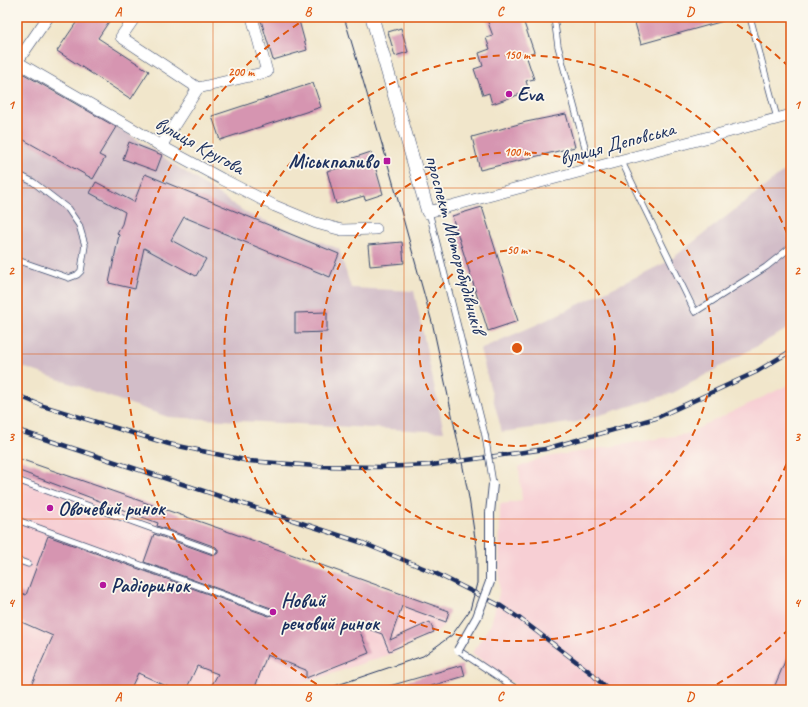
<svg xmlns="http://www.w3.org/2000/svg" width="808" height="707" viewBox="0 0 808 707" font-family="Caveat,sans-serif">
	<style>
		.built { fill: #f7cfd4 }
		.industrial { fill: #d2bdc8 }
		.building { fill: #d695b1 }
		.lines { fill: none; stroke-linecap: round; stroke-linejoin: round }
		.service-casing { stroke: #3b4a6e; stroke-width: 7 }
		.minor-casing { stroke: #3b4a6e; stroke-width: 12 }
		.tertiary-casing { stroke: #3b4a6e; stroke-width: 14 }
		.service { stroke: #fff; stroke-width: 5.5 }
		.minor { stroke: #fff; stroke-width: 11 }
		.tertiary { stroke: #fff; stroke-width: 13 }
		.tram { stroke: #1b2f5e; stroke-width: 1 }
		.rail-casing { stroke: #1b2f5e; stroke-width: 4.5 }
		.rail { stroke: #fbf7ec; stroke-width: 3; stroke-dasharray: 9; stroke-linecap: butt }
		.service-bridge-casing { stroke: #3b4a6e; stroke-width: 7; stroke-linecap: butt }
		.pedestrian-bridge-casing { stroke: #3b4a6e; stroke-width: 10; stroke-linecap: butt }
		.service-bridge { stroke: #fff; stroke-width: 5.5 }
		.pedestrian-bridge { stroke: #fff; stroke-width: 8 }
		.grid { fill: none; stroke: #de5710; stroke-width: 1; stroke-opacity: 0.55 }
		.ring { fill: none; stroke: #de5710; stroke-width: 2; stroke-dasharray: 7 5 }
		.poi-dot { fill: #b5179e; stroke: #fbf7ec; stroke-width: 1.5 }
		.labels { text-anchor: middle; stroke-width: 3.5; stroke-linejoin: round; paint-order: stroke }
		.poi-label { font-size: 20px; font-weight: bold; fill: #1b2f5e; stroke: #fbf7ec; text-anchor: start }
		.street-label { font-size: 20px; fill: #1b2f5e; stroke: #fbf7ec }
		.centre { fill: #de5710; stroke: #fbf7ec; stroke-width: 2 }
		.ring-label { font-size: 12px; text-anchor: middle; font-weight: bold; fill: #de5710; stroke: #fbf7ec; stroke-width: 3.5; stroke-linejoin: round; paint-order: stroke }
		.neatline { fill: none; stroke: #de5710; stroke-width: 1.5 }
		.grid-label { font-size: 13px; text-anchor: middle; font-weight: bold; fill: #de5710 }
	</style>
	<rect width="100%" height="100%" fill="#fbf7ec"/>
	<filter id="ink" filterUnits="userSpaceOnUse"><feTurbulence type="fractalNoise" baseFrequency=".025" numOctaves="2"/><feDisplacementMap in="SourceGraphic" scale="8" xChannelSelector="R" yChannelSelector="G"/><feConvolveMatrix kernelMatrix="1 2 1 2 8 2 1 2 1" color-interpolation-filters="sRGB"/></filter>
	<filter id="wash" filterUnits="userSpaceOnUse"><feTurbulence type="fractalNoise" baseFrequency=".012" numOctaves="4" result="noise"/><feDisplacementMap in="SourceGraphic" scale="16" xChannelSelector="R" yChannelSelector="G"/><feGaussianBlur stdDeviation="0.9" result="paint"/><feColorMatrix in="noise" values="0 0 0 0 0 0 0 0 0 0 0 0 0 0 0 0 0 1.4 0 .05"/><feComposite in="paint" operator="in"/></filter>
	<g filter="url(#wash)">
		<rect width="100%" height="100%" fill="#f1e6cb"/>
		<g class="built">
			<path d="M791 383V646L774 690H522L472 653 491 624 499 593 500 504 522 501 519 467 541 458 686 434 784 387Z"/>
			<path d="M17 458 217 527 449 611 446 622 438 631 390 654 284 690H17Z"/>
		</g>
		<g class="industrial">
			<path d="M17 69 126 132 248 214 339 249 351 288 414 291 444 432 168 417 17 365Z"/>
			<path d="M791 166V327L673 393 577 422 502 432 480 349 538 324 669 261Z"/>
		</g>
		<g id="blocks">
			<g class="building">
				<path d="M80 17H112L98 38 149 71 131 99 57 51Z"/>
				<path d="M260 17H298L307 50 273 60Z"/>
				<path d="M486 17H522L534 52 526 55 534 79 526 81 529 91 492 104 489 93 483 95 474 69 483 66 479 53 490 49 486 38 493 36Z"/>
				<path d="M657 17H727V20L641 44 635 23Z"/>
				<path d="M401 28 408 52 395 56 388 32Z"/>
				<path d="M17 70 116 127 99 155 105 158 93 179 17 136Z"/>
				<path d="M313 83 321 107 220 140 212 116Z"/>
				<path d="M566 114 575 147 480 170 472 137 526 122Z"/>
				<path d="M129 142 162 155 156 171 123 159Z"/>
				<path d="M371 152 383 194 365 200 364 196 336 204 327 171 355 164 353 158Z"/>
				<path d="M145 174 339 254 330 277 184 217 171 240 206 259 196 276 144 248 135 289 109 283 119 235 117 233 122 224 125 212 90 193 96 182 134 202Z"/>
				<path d="M482 207 518 321 488 331 452 216Z"/>
				<path d="M402 242 404 263 370 266 368 245Z"/>
				<path d="M327 312V332L295 333V313Z"/>
				<path d="M17 458 221 529 449 611 446 622 402 606 390 640 430 622 434 632 389 651 382 634 357 625 369 653 306 678V670L267 655 254 690H209L218 674 197 666 186 690H175L138 673 130 690H29L53 636 17 620V591L26 595 48 536 269 616 272 615 274 612 271 608 144 562 154 534 213 555H215L218 553V550L216 547 157 526 158 523 17 470Z"/>
				<path d="M791 647V690H773Z"/>
				<path d="M462 665 465 676 418 690H386V687Z"/>
			</g>
		</g>
	</g>
	<g filter="url(#ink)">
		<use href="#blocks" fill-opacity="0" stroke="#3b4a6e" stroke-width="1"/>
		<g class="lines">
			<g class="service-casing">
				<g id="service">
					<path d="M554 17 558 46 585 147 588 170"/>
					<path d="M750 17 777 118"/>
					<path d="M625 18 631 17"/>
					<path d="M621 160 695 312 766 267 791 247"/>
					<path d="M17 174 33 182 68 209 79 225 85 245 81 271 77 275 69 278 17 260"/>
					<path d="M429 212 485 435"/>
					<path d="M17 480 214 551"/>
					<path d="M17 520 270 612"/>
					<path d="M17 560 28 564"/>
					<path d="M458 650 518 690"/>
				</g>
			</g>
			<g class="minor-casing">
				<g id="minor">
					<path d="M48 17 17 62 133 129 161 146 222 179 275 206 316 223 342 230 376 229"/>
					<path d="M135 17 121 37 198 88"/>
					<path d="M161 146 198 88 267 72 252 17"/>
					<path d="M428 212 791 115"/>
				</g>
			</g>
			<g class="tertiary-casing">
				<path id="tertiary" d="M372 17 428 212"/>
			</g>
			<use href="#service" class="service"/>
			<use href="#minor" class="minor"/>
			<use href="#tertiary" class="tertiary"/>
			<path class="tram" d="M323 690 423 656 452 635 470 610 477 583V551L469 498 460 452 433 326 387 161 344 17"/>
			<g class="rail-casing">
				<g id="rail">
					<path d="M17 395 43 406 169 444 249 461 316 466 378 467 432 465 545 449 656 418 756 372 791 351"/>
					<path d="M17 429 23 432 363 543 435 573 501 606 519 618 590 672 608 690"/>
				</g>
			</g>
			<use href="#rail" class="rail"/>
			<g class="service-bridge-casing">
				<path id="service-bridge" d="M485 435 493 484"/>
			</g>
			<g class="pedestrian-bridge-casing">
				<path id="pedestrian-bridge" d="M458 650 477 617 490 582V513L493 484"/>
			</g>
			<use href="#service-bridge" class="service-bridge"/>
			<use href="#pedestrian-bridge" class="pedestrian-bridge"/>
		</g>
	</g>
	<path class="grid" d="M213 17V690M404 17V690M595 17V690M17 188H791M17 354H791M17 519H791"/>
	<g class="ring">
		<circle cx="517" cy="348" r="98"/>
		<circle cx="517" cy="348" r="196"/>
		<path d="M791 453A293 293 0 1 1 791 243"/>
		<path d="M789 629A391 391 0 0 1 707 690M327 690A391 391 0 0 1 307 18M727 18A391 391 0 0 1 789 67"/>
	</g>
	<g class="poi-dot">
		<circle cx="509" cy="94" r="4"/>
		<rect x="383" y="157" width="8" height="8" rx="2"/>
		<circle cx="50" cy="508" r="4"/>
		<circle cx="103" cy="585" r="4"/>
		<circle cx="273" cy="612" r="4"/>
	</g>
	<g class="labels">
		<g class="poi-label">
			<text x="517" y="101">Eva</text>
			<text x="379" y="168" text-anchor="end">Міськпаливо</text>
			<text x="58" y="515">Овочевий ринок</text>
			<text x="111" y="592">Радіоринок</text>
			<text x="281" y="607">Новий<tspan x="281" dy="23">речовий ринок</tspan></text>
		</g>
		<g class="street-label">
			<text transform="translate(617 143) rotate(-15)" y="7">вулиця Деповська</text>
			<text transform="translate(200 145) rotate(29)" y="7">вулиця Кругова</text>
			<text transform="translate(456 244) rotate(75)" y="7">проспект Моторобудівників</text>
		</g>
	</g>
	<circle cx="517" cy="348" r="6" class="centre"/>
	<g class="ring-label">
		<text x="517" y="59">150 m</text>
		<text x="241" y="76">200 m</text>
		<text x="517" y="156">100 m</text>
		<text x="517" y="254">50 m</text>
	</g>
	<rect width="808" height="707" fill="none" stroke="#fbf7ec" stroke-width="44"/>
	<rect x="22" y="22" width="764" height="663" class="neatline"/>
	<g class="grid-label">
		<text x="118" y="16">A</text>
		<text x="308" y="16">B</text>
		<text x="500" y="16">C</text>
		<text x="690" y="16">D</text>
		<text x="11" y="109">1</text>
		<text x="797" y="109">1</text>
		<text x="11" y="275">2</text>
		<text x="797" y="275">2</text>
		<text x="11" y="441">3</text>
		<text x="797" y="441">3</text>
		<text x="11" y="607">4</text>
		<text x="797" y="607">4</text>
		<text x="118" y="701">A</text>
		<text x="308" y="701">B</text>
		<text x="500" y="701">C</text>
		<text x="690" y="701">D</text>
	</g>
</svg>
